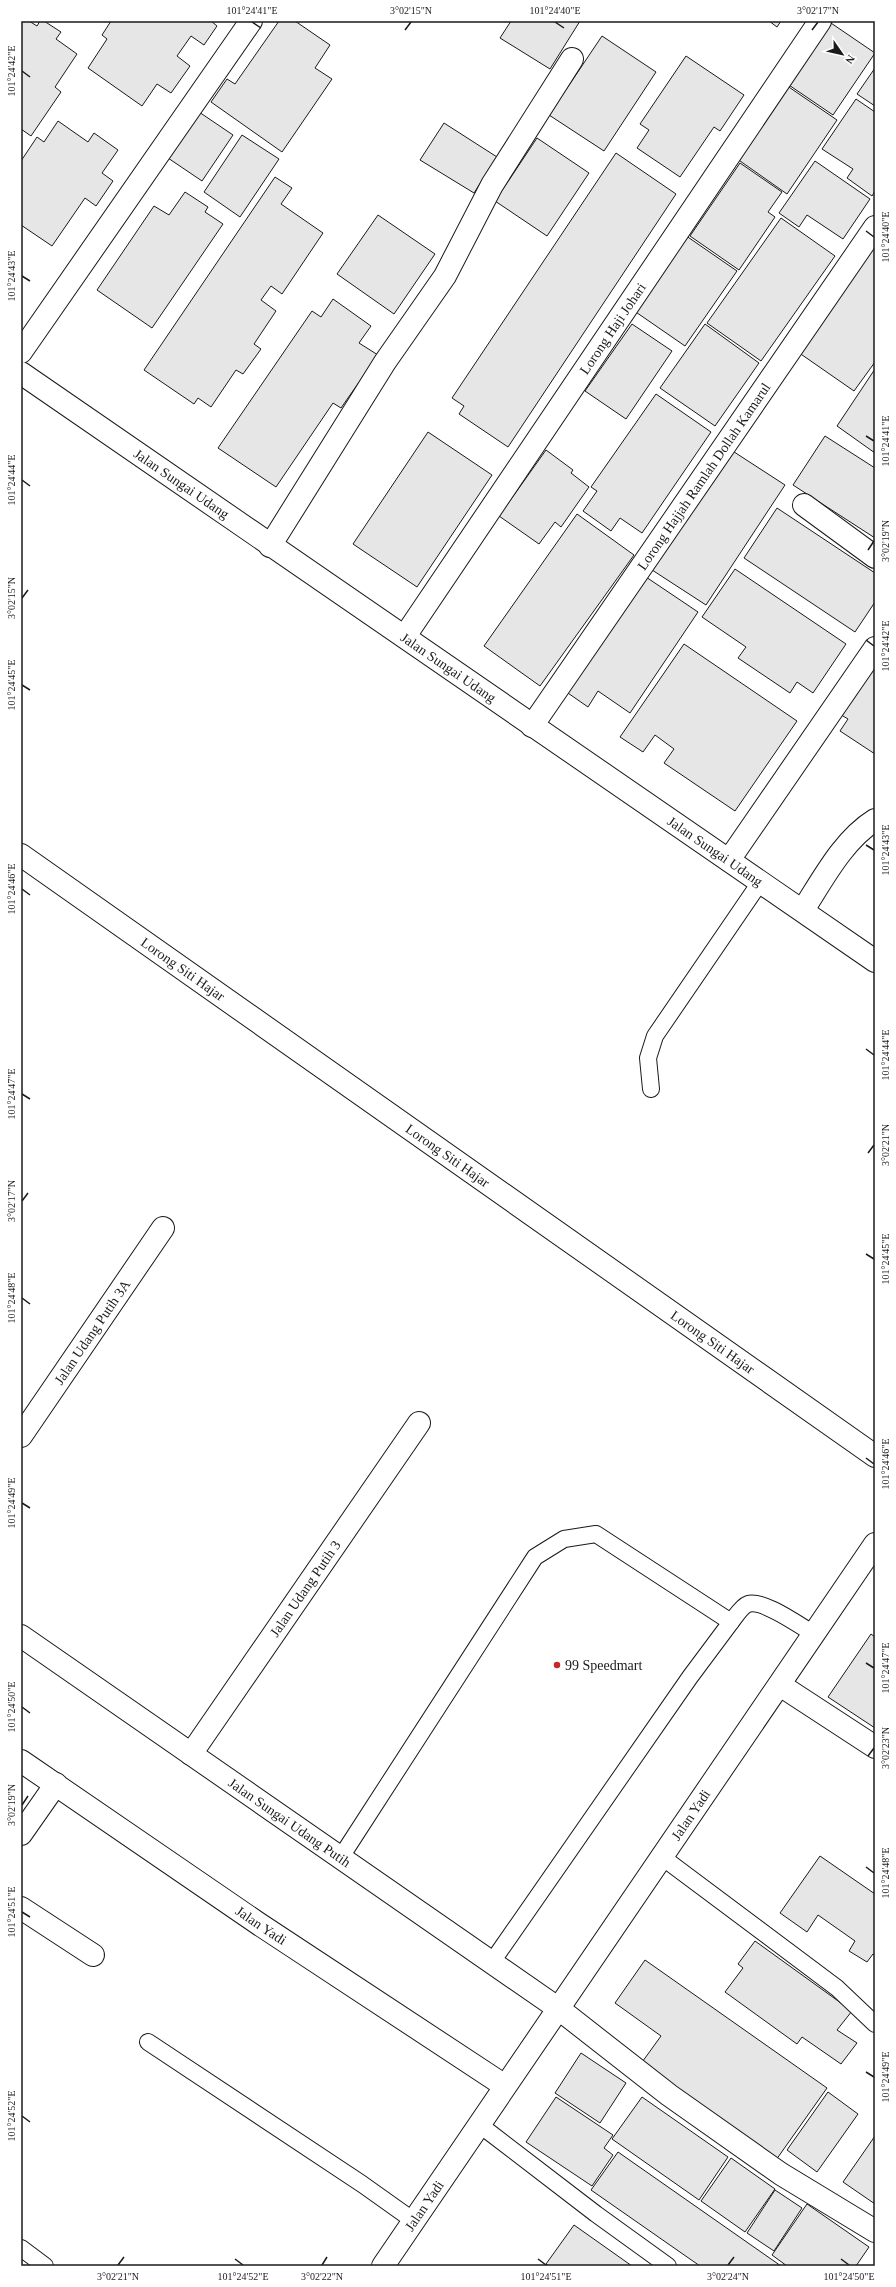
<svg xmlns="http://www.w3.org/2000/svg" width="896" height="2287" viewBox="0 0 896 2287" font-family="Georgia,serif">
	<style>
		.building { fill: #e6e6e6; stroke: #1a1a1a }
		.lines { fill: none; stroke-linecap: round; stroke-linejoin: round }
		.lane-casing { stroke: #1a1a1a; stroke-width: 18 }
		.street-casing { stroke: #1a1a1a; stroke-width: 24 }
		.secondary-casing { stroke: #1a1a1a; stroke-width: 24 }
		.lane { stroke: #fff; stroke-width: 16 }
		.street { stroke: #fff; stroke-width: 22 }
		.secondary { stroke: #fff; stroke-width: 22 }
		.ticks { fill: none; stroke: #1a1a1a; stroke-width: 1.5 }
		.poi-dot { fill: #c62828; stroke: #fff; stroke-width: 1.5 }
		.labels { text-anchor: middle; stroke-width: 3; stroke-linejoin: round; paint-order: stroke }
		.street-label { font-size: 14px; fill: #1a1a1a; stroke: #fff }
		.poi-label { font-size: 14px; fill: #1a1a1a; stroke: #fff; text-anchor: start }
		.neatline { fill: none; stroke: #1a1a1a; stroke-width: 1.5 }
		.ticks-label { font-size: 10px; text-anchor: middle; fill: #1a1a1a }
	</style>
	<rect width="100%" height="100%" fill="#fff"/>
	<g class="building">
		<path d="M21 21H29L37 26 40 21H44L61 32 56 39 77 54 55 87 61 92 31 136 21 129Z"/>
		<path d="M111 21H211L217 26 204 45 191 36 177 56 190 66 171 93 157 84 142 106 88 68 107 39 102 35Z"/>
		<path d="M279 21H295L330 45 315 68 332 79 282 152 211 102 227 79 235 84Z"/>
		<path d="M511 21H580L550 69 500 38Z"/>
		<path d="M769 21H781L777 27Z"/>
		<path d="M828 21 875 53 833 115 783 81Z"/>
		<path d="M602 36 656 72 604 151 549 115Z"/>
		<path d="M686 56 744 95 720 131 714 127 680 177 637 148 649 130 640 124Z"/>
		<path d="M875 68V106L857 94Z"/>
		<path d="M783 83 837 120 787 194 733 156Z"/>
		<path d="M856 99 875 112V191L872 196 847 178 853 169 822 149Z"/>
		<path d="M199 112 233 135 202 181 168 158Z"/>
		<path d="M58 121 88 142 94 133 118 150 102 173 113 181 96 206 85 198 52 246 21 225V161L37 137 44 142Z"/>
		<path d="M444 123 497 157 474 193 420 160Z"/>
		<path d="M242 135 279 159 240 217 204 192Z"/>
		<path d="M537 138 589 173 547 236 495 201Z"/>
		<path d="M616 153 676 194 508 447 459 414 464 406 452 398Z"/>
		<path d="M815 161 870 199 843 239 807 215 799 227 779 213Z"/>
		<path d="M740 163 782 192 768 212 775 217 739 270 690 236Z"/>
		<path d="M275 177 292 188 281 204 323 233 282 294 271 286 261 300 276 311 254 344 261 349 243 374 236 370 211 407 198 398 194 404 144 370Z"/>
		<path d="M185 192 208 207 205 212 223 224 152 328 97 290 154 206 169 215Z"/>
		<path d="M378 215 435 254 394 314 337 274Z"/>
		<path d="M781 218 835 256 761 361 707 323Z"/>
		<path d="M682 233 737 271 685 346 630 308Z"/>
		<path d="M875 235V362L854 391 795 350Z"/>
		<path d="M333 299 371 326 359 343 378 355 341 408 333 403 276 487 218 448 312 311 321 317Z"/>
		<path d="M632 324 672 351 626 419 585 391Z"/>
		<path d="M705 324 759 363 715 426 660 388Z"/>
		<path d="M875 369V453L837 426Z"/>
		<path d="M656 394 711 432 642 533 620 518 611 531 583 511 597 491 591 487Z"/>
		<path d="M428 432 492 475 417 587 353 544Z"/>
		<path d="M825 436 875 468V538L793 485Z"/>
		<path d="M728 448 785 485 706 605 649 568Z"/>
		<path d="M546 450 573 470 571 473 589 487 561 527 555 522 539 544 499 516Z"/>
		<path d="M777 508 875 573V602L855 632 744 558Z"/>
		<path d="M577 514 634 555 540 686 484 646Z"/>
		<path d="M735 569 846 644 813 693 797 682 790 693 738 658 746 647 702 617Z"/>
		<path d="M643 575 698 612 630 713 598 691 588 707 565 691Z"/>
		<path d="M684 644 797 721 735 811 664 763 674 749 655 735 643 752 620 737Z"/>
		<path d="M875 657V754L840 731 848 719 838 713Z"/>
		<path d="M871 1634 875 1637V1728L828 1697Z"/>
		<path d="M820 1856 875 1894V1955L873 1954 867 1962 849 1951 855 1941 818 1915 807 1932 780 1913Z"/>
		<path d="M755 1941 852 2011 837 2030 857 2043 841 2064 802 2037 797 2044 725 1992 743 1968 738 1964Z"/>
		<path d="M645 1960 827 2088 776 2160 640 2065 661 2036 615 2003Z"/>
		<path d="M581 2053 626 2083 600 2123 555 2093Z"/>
		<path d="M828 2092 858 2114 817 2172 787 2150Z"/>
		<path d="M556 2097 613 2135 604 2148 613 2155 592 2186 526 2142Z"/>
		<path d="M642 2097 728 2157 699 2200 612 2139Z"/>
		<path d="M875 2136V2204L843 2182Z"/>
		<path d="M618 2152 781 2266H700L591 2190Z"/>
		<path d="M731 2158 775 2189 745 2232 701 2201Z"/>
		<path d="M775 2190 802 2208 774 2251 747 2233Z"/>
		<path d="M807 2204 869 2247 856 2266H787L772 2255Z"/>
		<path d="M574 2225 632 2266H549L546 2264Z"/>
	</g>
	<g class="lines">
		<g class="lane-casing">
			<g id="lane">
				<path d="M651 1089 648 1058 655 1036 761 881"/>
				<path d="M731 1622C735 1617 742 1606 748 1604 763 1599 800 1626 814 1634"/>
				<path d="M341 1857 535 1557 564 1539 596 1534 731 1622 690 1677 492 1962"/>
				<path d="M662 1857 837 1988 875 2024"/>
				<path d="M148 2042 362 2184 414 2221"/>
				<path d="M480 2125 596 2214 668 2266"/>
				<path d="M21 2248 45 2266"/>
			</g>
		</g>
		<g class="street-casing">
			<g id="street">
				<path d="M21 352 251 21"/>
				<path d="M804 505 875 557"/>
				<path d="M270 546 385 362 445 276 492 185 572 59"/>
				<path id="s1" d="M405 636 820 21"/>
				<path id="s2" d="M532 726 875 227"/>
				<path id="s3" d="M21 855 875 1456"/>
				<path d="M729 860 875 648"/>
				<path d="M803 910C823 879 843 840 875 820"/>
				<path id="s4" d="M21 1436 163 1228"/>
				<path id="s5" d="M21 1636 559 2009 669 2095 781 2174 875 2231"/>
				<path d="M780 1685 875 1747"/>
				<path id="s6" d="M191 1754 419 1423"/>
				<path id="s7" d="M21 1761 259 1924 505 2086"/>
				<path d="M21 1834 56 1784"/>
				<path d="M21 1908 93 1955"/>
			</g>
		</g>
		<g class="secondary-casing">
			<g id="secondary">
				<path id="s8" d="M21 373 875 961"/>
				<path id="s9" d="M383 2266 875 1544"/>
			</g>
		</g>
		<use href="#lane" class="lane"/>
		<use href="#street" class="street"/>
		<use href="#secondary" class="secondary"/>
	</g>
	<path class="ticks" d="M252 22 261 28M555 22 564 28M405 30 411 22M812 30 818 22M22 71 30 77M866 231 874 237M22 276 30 281M866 436 874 441M22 480 30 486M868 550 874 541M22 598 28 590M866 640 874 646M22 685 30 690M866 845 874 850M22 889 30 895M866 1049 874 1055M22 1094 30 1099M868 1153 874 1145M22 1201 28 1193M866 1254 874 1259M22 1298 30 1304M866 1458 874 1464M22 1503 30 1508M866 1663 874 1668M22 1707 30 1713M868 1756 874 1748M22 1805 28 1796M866 1867 874 1873M22 1912 30 1917M866 2072 874 2077M22 2116 30 2122M235 2259 243 2265M538 2259 546 2265M841 2259 849 2265M118 2265 124 2257M322 2265 327 2257M728 2265 734 2257"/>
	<circle class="poi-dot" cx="557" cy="1665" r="4"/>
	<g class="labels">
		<g class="street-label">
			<text dy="5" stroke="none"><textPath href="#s1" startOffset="371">Lorong Haji Johari</textPath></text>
			<text dy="5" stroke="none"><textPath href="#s2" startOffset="303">Lorong Hajjah Ramlah Dollah Kamarul</textPath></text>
			<text dy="5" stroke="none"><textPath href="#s8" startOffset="195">Jalan Sungai Udang</textPath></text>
			<text dy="5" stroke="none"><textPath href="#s8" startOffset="519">Jalan Sungai Udang</textPath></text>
			<text dy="5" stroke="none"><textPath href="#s8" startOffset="843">Jalan Sungai Udang</textPath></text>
			<text dy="5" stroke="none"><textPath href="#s3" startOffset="198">Lorong Siti Hajar</textPath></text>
			<text dy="5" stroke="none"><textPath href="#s3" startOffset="522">Lorong Siti Hajar</textPath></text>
			<text dy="5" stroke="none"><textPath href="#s4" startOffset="126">Jalan Udang Putih 3A</textPath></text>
			<text dy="5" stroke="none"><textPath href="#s3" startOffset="846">Lorong Siti Hajar</textPath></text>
			<text dy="5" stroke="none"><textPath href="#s6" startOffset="201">Jalan Udang Putih 3</textPath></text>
			<text dy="5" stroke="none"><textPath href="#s9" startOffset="546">Jalan Yadi</textPath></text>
			<text dy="5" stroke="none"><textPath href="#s5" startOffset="327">Jalan Sungai Udang Putih</textPath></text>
			<text dy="5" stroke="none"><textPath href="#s7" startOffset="291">Jalan Yadi</textPath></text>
			<text dy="5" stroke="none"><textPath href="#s9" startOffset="73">Jalan Yadi</textPath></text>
		</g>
		<g class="poi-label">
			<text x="565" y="1670">99 Speedmart</text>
		</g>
	</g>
	<rect width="896" height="2287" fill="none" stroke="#ffffff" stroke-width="44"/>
	<g transform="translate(842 54) rotate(124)" stroke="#ffffff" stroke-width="3" paint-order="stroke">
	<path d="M0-3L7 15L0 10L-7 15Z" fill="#1a1a1a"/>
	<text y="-6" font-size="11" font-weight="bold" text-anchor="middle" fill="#1a1a1a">N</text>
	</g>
	<rect x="22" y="22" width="852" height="2243" class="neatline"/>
	<g class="ticks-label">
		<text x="252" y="14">101°24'41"E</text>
		<text x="411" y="14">3°02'15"N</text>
		<text x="555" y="14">101°24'40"E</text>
		<text x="818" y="14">3°02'17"N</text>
		<text transform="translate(11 71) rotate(-90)" y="4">101°24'42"E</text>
		<text transform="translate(885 237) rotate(-90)" y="4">101°24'40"E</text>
		<text transform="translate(11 276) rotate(-90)" y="4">101°24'43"E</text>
		<text transform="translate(885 441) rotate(-90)" y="4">101°24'41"E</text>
		<text transform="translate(11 480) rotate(-90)" y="4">101°24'44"E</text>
		<text transform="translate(885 541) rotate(-90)" y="4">3°02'19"N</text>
		<text transform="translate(11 598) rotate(-90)" y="4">3°02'15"N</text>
		<text transform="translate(885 646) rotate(-90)" y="4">101°24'42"E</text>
		<text transform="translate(11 685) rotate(-90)" y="4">101°24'45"E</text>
		<text transform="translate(885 850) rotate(-90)" y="4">101°24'43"E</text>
		<text transform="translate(11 889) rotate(-90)" y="4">101°24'46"E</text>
		<text transform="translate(885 1055) rotate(-90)" y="4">101°24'44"E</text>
		<text transform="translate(11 1094) rotate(-90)" y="4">101°24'47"E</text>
		<text transform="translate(885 1145) rotate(-90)" y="4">3°02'21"N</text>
		<text transform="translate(11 1201) rotate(-90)" y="4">3°02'17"N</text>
		<text transform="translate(885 1259) rotate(-90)" y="4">101°24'45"E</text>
		<text transform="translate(11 1298) rotate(-90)" y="4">101°24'48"E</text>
		<text transform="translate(885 1464) rotate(-90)" y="4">101°24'46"E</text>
		<text transform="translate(11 1503) rotate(-90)" y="4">101°24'49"E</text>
		<text transform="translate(885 1668) rotate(-90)" y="4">101°24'47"E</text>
		<text transform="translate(11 1707) rotate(-90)" y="4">101°24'50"E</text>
		<text transform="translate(885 1748) rotate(-90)" y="4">3°02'23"N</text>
		<text transform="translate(11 1805) rotate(-90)" y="4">3°02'19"N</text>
		<text transform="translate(885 1873) rotate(-90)" y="4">101°24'48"E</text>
		<text transform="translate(11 1912) rotate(-90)" y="4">101°24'51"E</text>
		<text transform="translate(885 2077) rotate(-90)" y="4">101°24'49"E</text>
		<text transform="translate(11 2116) rotate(-90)" y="4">101°24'52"E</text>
		<text x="118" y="2280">3°02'21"N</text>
		<text x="243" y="2280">101°24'52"E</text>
		<text x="322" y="2280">3°02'22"N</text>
		<text x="546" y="2280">101°24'51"E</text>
		<text x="728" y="2280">3°02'24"N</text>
		<text x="849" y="2280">101°24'50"E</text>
	</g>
</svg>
